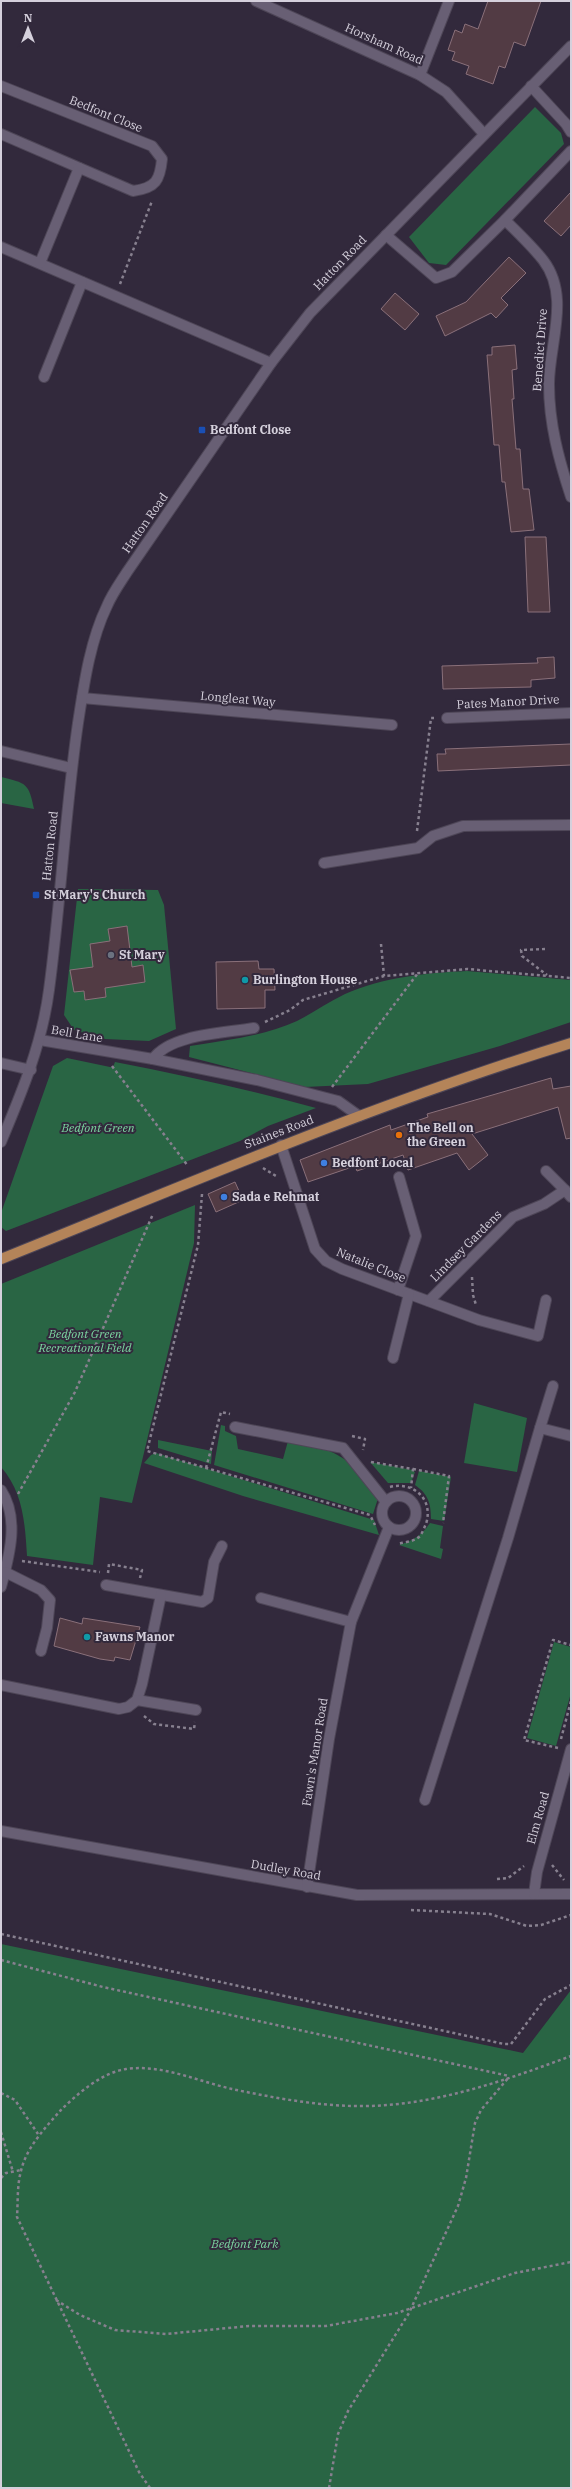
<svg xmlns="http://www.w3.org/2000/svg" width="572" height="2489" viewBox="0 0 572 2489" font-family="'IBM Plex Serif',serif">
	<style>
		.green { fill: #296544 }
		.building { fill: #523b44; stroke: #8a707a }
		.lines { fill: none; stroke-linecap: round; stroke-linejoin: round }
		.minor-casing { stroke: #4e4657; stroke-width: 12 }
		.major-casing { stroke: #4e4657; stroke-width: 12 }
		.path { stroke: #87808f; stroke-width: 2.5; stroke-dasharray: 3 3; stroke-linecap: butt }
		.minor { stroke: #685f74; stroke-width: 10 }
		.major { stroke: #b48459; stroke-width: 10 }
		.transit-dot { fill: #1a4fb4; stroke: #32293c; stroke-width: 1.5 }
		.worship-dot { fill: #6b7280; stroke: #32293c; stroke-width: 1.5 }
		.culture-dot { fill: #0f9aa8; stroke: #32293c; stroke-width: 1.5 }
		.food-dot { fill: #e8710a; stroke: #32293c; stroke-width: 1.5 }
		.shop-dot { fill: #3f7fe0; stroke: #32293c; stroke-width: 1.5 }
		.labels { text-anchor: middle; stroke-width: 4; stroke-linejoin: round; paint-order: stroke }
		.street-label { font-size: 12px; fill: #d5d0dc; stroke: #32293c }
		.poi-label { font-size: 12px; font-weight: bold; fill: #d5d0dc; stroke: #32293c; text-anchor: start }
		.park-label { font-size: 12px; font-style: italic; fill: #7bd6a0; stroke: #32293c }
	</style>
	<rect width="100%" height="100%" fill="#32293c"/>
	<g class="green">
		<path d="M535 107 561 133 564 144 446 265 429 263 409 237Z"/>
		<path d="M1 777C26 783 29 783 34 809L1 803Z"/>
		<path d="M78 889 158 890 164 905 176 1029 149 1041 105 1039 74 1030 64 1015Z"/>
		<path d="M467 971 571 980V1022L500 1046 368 1084 305 1087 189 1057 190 1046C226 1040 264 1036 297 1021 313 1013 328 1002 345 994 384 977 425 973 467 971Z"/>
		<path d="M67 1058 110 1067H113L115 1062C183 1075 249 1090 316 1108L268 1126 240 1141 6 1231 1 1227V1213L53 1066Z"/>
		<path d="M195 1205 194 1243 132 1503 100 1497 93 1565 27 1556C25 1523 23 1492 1 1467V1284Z"/>
		<path d="M474 1403 527 1418 517 1472 464 1463Z"/>
		<path d="M221 1425 225 1426V1431L236 1436 238 1449 283 1459 288 1441C339 1449 345 1457 380 1492L373 1514 214 1465Z"/>
		<path d="M158 1440 212 1451 211 1464 158 1448Z"/>
		<path d="M156 1453 374 1520 379 1535 243 1496 144 1463 151 1455Z"/>
		<path d="M370 1462 412 1470 415 1472 411 1483H388Z"/>
		<path d="M419 1471 451 1477 444 1521 431 1519C431 1503 428 1494 415 1485Z"/>
		<path d="M430 1523 443 1526 440 1548 443 1549 441 1559 399 1545C414 1540 421 1536 430 1523Z"/>
		<path d="M554 1642 571 1647V1693L556 1746 527 1738Z"/>
		<path d="M1 1944 523 2053 571 1990V2488H1Z"/>
	</g>
	<g class="building">
		<path d="M488 1H541L525 46 514 42 505 68 499 66 493 84 466 74 469 66 452 60 455 52 448 50 455 30 462 33 465 24 478 29Z"/>
		<path d="M571 192V225L561 236 544 221Z"/>
		<path d="M509 257 526 273 501 298 508 305 496 318 491 313 445 336 436 316 466 302Z"/>
		<path d="M395 293 419 314 405 330 381 309Z"/>
		<path d="M515 345 517 369 512 370 514 399H512L516 449H520L523 489H529L534 530 511 532 505 482H502L499 445H494L487 355H492V347Z"/>
		<path d="M525 537H546L550 612H528Z"/>
		<path d="M554 657 555 678 531 680V687L443 689 442 666 538 663 537 658Z"/>
		<path d="M571 744V765L438 771 437 754H446L445 749Z"/>
		<path d="M127 926 132 967 143 965 145 982 105 988 106 997 85 1000 84 991 74 992 70 970 93 967 90 944 110 941 108 929Z"/>
		<path d="M258 961 259 969H274L275 990H265V1008L217 1009 216 962Z"/>
		<path d="M551 1078 553 1089 571 1086V1138L566 1139 558 1107 472 1134 488 1155 469 1170 457 1153 408 1170 403 1155 357 1171 355 1166 308 1182 300 1160 390 1125 391 1130 428 1117 427 1114Z"/>
		<path d="M235 1182 243 1200 216 1212 208 1194Z"/>
		<path d="M60 1618 82 1624 83 1618 140 1627 130 1660 115 1657 114 1661 100 1659 54 1646Z"/>
	</g>
	<g class="lines">
		<g class="minor-casing">
			<g id="minor">
				<path d="M256 1 420 75 446 92 484 134"/>
				<path d="M420 75 449 1"/>
				<path d="M1 86 152 146 162 159C160 180 156 188 133 191L1 134"/>
				<path d="M531 86 566 124 571 132"/>
				<path d="M505 220C518 233 532 246 543 260 571 296 549 344 549 384 549 424 559 460 571 497"/>
				<path d="M386 235 436 278 452 272 505 220 571 151"/>
				<path d="M1 247 271 363"/>
				<path d="M40 263 79 168"/>
				<path d="M44 377 82 282"/>
				<path d="M82 698 392 725"/>
				<path d="M447 718 571 713"/>
				<path d="M1 751 71 768"/>
				<path d="M324 863 418 848 433 836 463 826 571 825"/>
				<path d="M40 1040 153 1059 257 1080 338 1101 359 1116"/>
				<path d="M153 1059C170 1034 226 1033 254 1028"/>
				<path d="M1 1063 31 1070"/>
				<path d="M1 1142C22 1092 42 1044 49 990 61 901 65 812 78 723 84 684 90 641 107 606 112 594 120 583 127 572L271 363 310 313 571 46"/>
				<path d="M281 1145 315 1249 326 1261 342 1269 479 1320 538 1336 546 1300"/>
				<path d="M546 1171 565 1190"/>
				<path d="M398 1290 416 1236 399 1177"/>
				<path d="M429 1301 513 1217 544 1204 565 1190 571 1197"/>
				<path d="M393 1358 409 1294"/>
				<path d="M235 1427 343 1448 386 1502"/>
				<path d="M540 1428 553 1386"/>
				<path d="M1 1490C20 1519 9 1557 1 1587"/>
				<circle cx="399" cy="1513" r="17"/>
				<path d="M5 1572 41 1590 50 1600 47 1628 41 1651"/>
				<path d="M106 1585 202 1602 208 1598 214 1562 222 1546"/>
				<path d="M261 1598 351 1622"/>
				<path d="M1 1685 119 1709 128 1707 137 1700 142 1684 161 1595"/>
				<path d="M137 1700 196 1710"/>
				<path d="M425 1800 508 1538 540 1428 571 1436"/>
				<path d="M1 1831 357 1895 571 1894"/>
				<path d="M307 1887 329 1739 351 1622 389 1527"/>
				<path d="M534 1894 537 1872 571 1749"/>
			</g>
		</g>
		<g class="major-casing">
			<path id="major" d="M1 1259C190 1183 377 1103 571 1043"/>
		</g>
		<g class="path">
			<path d="M120 284 152 201"/>
			<path d="M417 831 431 718H434"/>
			<path d="M381 944 384 976"/>
			<path d="M545 949 521 950 522 956 547 975"/>
			<path d="M265 1022 290 1010 303 1000 384 976 467 969 571 978"/>
			<path d="M112 1066 188 1166"/>
			<path d="M332 1087 418 973"/>
			<path d="M263 1168 276 1176"/>
			<path d="M202 1194 198 1245 147 1451 370 1515 375 1525"/>
			<path d="M472 1277 473 1295 476 1305"/>
			<path d="M352 1436 365 1439 363 1450"/>
			<path d="M371 1462 413 1469 411 1488"/>
			<path d="M206 1468 221 1412 230 1414"/>
			<path d="M413 1469 449 1476 443 1523"/>
			<path d="M390 1487C413 1481 434 1499 426 1524 424 1528 422 1534 419 1537 413 1542 404 1542 398 1544"/>
			<path d="M18 1494 75 1392 153 1214"/>
			<path d="M22 1561 100 1572"/>
			<path d="M108 1573 109 1564 142 1570 140 1578"/>
			<path d="M144 1716 154 1724 194 1729 195 1722"/>
			<path d="M561 1739 571 1701"/>
			<path d="M558 1748 524 1740 553 1640 571 1645"/>
			<path d="M552 1865 564 1880"/>
			<path d="M497 1879 508 1878 524 1866"/>
			<path d="M411 1910 490 1914 527 1926 541 1925 571 1915"/>
			<path d="M1 1934 504 2044H511L545 1999 571 1985"/>
			<path d="M1 1960 103 1987 509 2076"/>
			<path d="M1 2093 15 2100 38 2134"/>
			<path d="M1 2132 13 2172"/>
			<path d="M1 2178 6 2173 21 2170"/>
			<path d="M56 2300 80 2315 115 2330 166 2334 249 2326H326L397 2313 515 2273 571 2262"/>
			<path d="M150 2488 139 2472 17 2217C18 2202 17 2185 21 2171 26 2148 45 2128 60 2111 77 2094 101 2073 126 2069 162 2064 197 2081 232 2089 270 2097 312 2105 352 2106 428 2108 501 2082 571 2056"/>
			<path d="M329 2488 338 2434 348 2411 409 2313 458 2206 466 2178 475 2123 481 2110 509 2077"/>
		</g>
		<use href="#minor" class="minor"/>
		<use href="#major" class="major"/>
	</g>
	<g class="transit-dot">
		<rect x="198" y="426" width="8" height="8" rx="2"/>
		<rect x="32" y="891" width="8" height="8" rx="2"/>
	</g>
	<circle class="worship-dot" cx="111" cy="955" r="4"/>
	<g class="culture-dot">
		<circle cx="245" cy="980" r="4"/>
		<circle cx="87" cy="1637" r="4"/>
	</g>
	<circle class="food-dot" cx="399" cy="1135" r="4"/>
	<g class="shop-dot">
		<circle cx="324" cy="1163" r="4"/>
		<circle cx="224" cy="1197" r="4"/>
	</g>
	<g class="labels">
		<g class="street-label">
			<text transform="translate(384 44) rotate(24)" y="4">Horsham Road</text>
			<text transform="translate(106 114) rotate(22)" y="4">Bedfont Close</text>
			<text transform="translate(340 263) rotate(-46)" y="4">Hatton Road</text>
			<text transform="translate(540 350) rotate(-86)" y="4">Benedict Drive</text>
			<text transform="translate(145 523) rotate(-55)" y="4">Hatton Road</text>
			<text transform="translate(238 699) rotate(5)" y="4">Longleat Way</text>
			<text transform="translate(508 702) rotate(-3)" y="4">Pates Manor Drive</text>
			<text transform="translate(50 846) rotate(-84)" y="4">Hatton Road</text>
			<text transform="translate(77 1034) rotate(10)" y="4">Bell Lane</text>
			<text transform="translate(279 1132) rotate(-21)" y="4">Staines Road</text>
			<text transform="translate(466 1246) rotate(-45)" y="4">Lindsey Gardens</text>
			<text transform="translate(371 1265) rotate(22)" y="4">Natalie Close</text>
			<text transform="translate(315 1752) rotate(-81)" y="4">Fawn's Manor Road</text>
			<text transform="translate(538 1818) rotate(-74)" y="4">Elm Road</text>
			<text transform="translate(286 1870) rotate(10)" y="4">Dudley Road</text>
		</g>
		<g class="poi-label">
			<text x="210" y="434">Bedfont Close</text>
			<text x="44" y="899">St Mary's Church</text>
			<text x="119" y="959">St Mary</text>
			<text x="253" y="984">Burlington House</text>
			<text x="407" y="1132">The Bell on<tspan x="407" dy="14">the Green</tspan></text>
			<text x="332" y="1167">Bedfont Local</text>
			<text x="232" y="1201">Sada e Rehmat</text>
			<text x="95" y="1641">Fawns Manor</text>
		</g>
		<g class="park-label">
			<text x="98" y="1132">Bedfont Green</text>
			<text x="85" y="1338">Bedfont Green<tspan x="85" dy="14">Recreational Field</tspan></text>
			<text x="245" y="2248">Bedfont Park</text>
		</g>
	</g>
	<rect width="572" height="2489" fill="none" stroke="#d5d0dc" stroke-width="4"/>
	<g transform="translate(28 28)" stroke="#32293c" stroke-width="3" paint-order="stroke">
	<path d="M0-3L7 15L0 10L-7 15Z" fill="#d5d0dc"/>
	<text y="-6" font-size="11" font-weight="bold" text-anchor="middle" fill="#d5d0dc">N</text>
	</g>
</svg>
